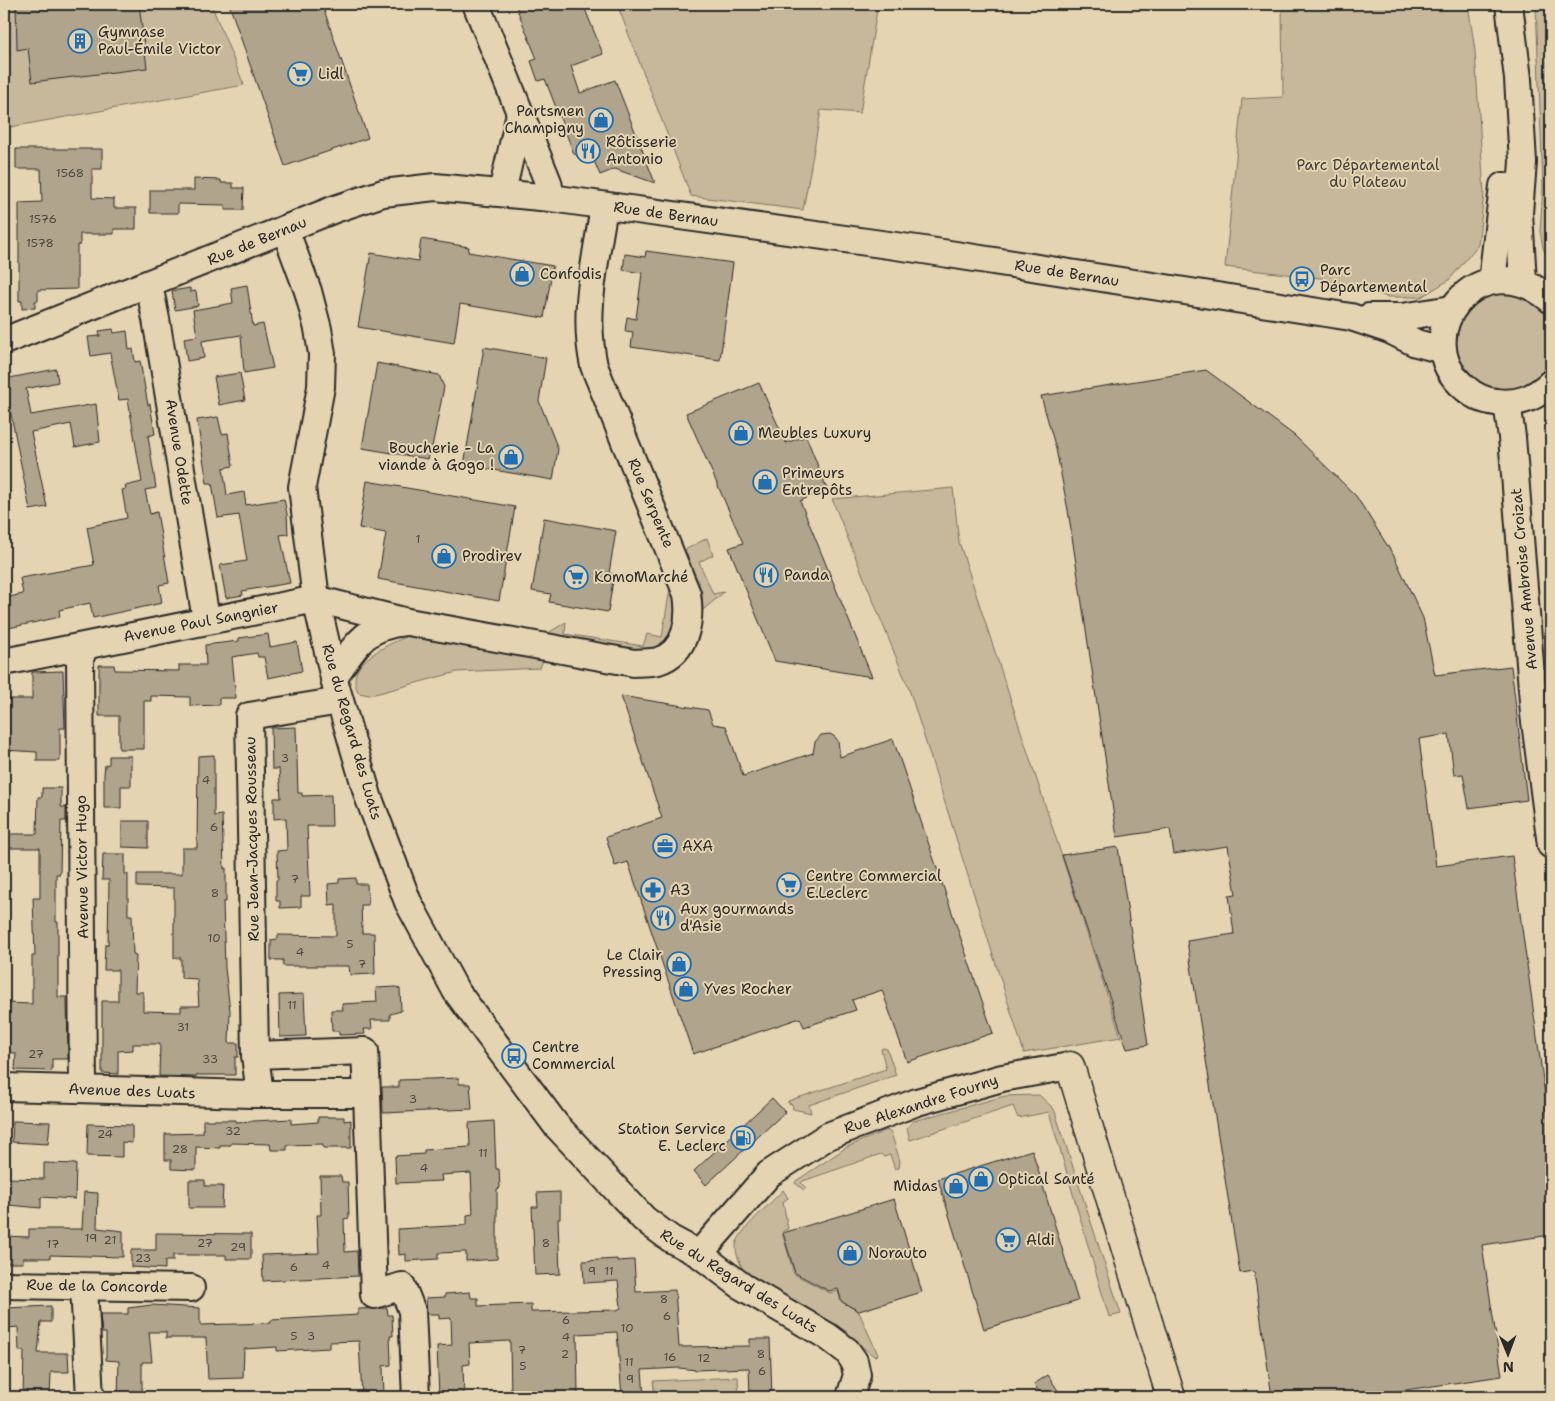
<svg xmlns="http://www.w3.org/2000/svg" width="1555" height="1401" viewBox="0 0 1555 1401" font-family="'Shantell Sans',sans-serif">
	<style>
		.green { fill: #c7b89b; stroke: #797263 }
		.building { fill: #b1a48c; stroke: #2b2b2b }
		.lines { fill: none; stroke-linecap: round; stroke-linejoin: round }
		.minor-casing { stroke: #2b2b2b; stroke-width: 30 }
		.major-casing { stroke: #2b2b2b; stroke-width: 31 }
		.minor { stroke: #e5d4b1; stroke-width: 26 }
		.major { stroke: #e5d4b1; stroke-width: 28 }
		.labels { text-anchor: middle; stroke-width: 4; stroke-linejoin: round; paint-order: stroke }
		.number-label { font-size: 12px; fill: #4c4943 }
		.poi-label { font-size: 15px; fill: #2b2b2b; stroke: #e5d4b1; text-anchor: start }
		.park-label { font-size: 15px; fill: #42403c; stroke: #e5d4b1 }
		.street-label { font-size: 15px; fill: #2b2b2b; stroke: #e5d4b1 }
	</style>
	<rect width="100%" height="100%" fill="#e5d4b1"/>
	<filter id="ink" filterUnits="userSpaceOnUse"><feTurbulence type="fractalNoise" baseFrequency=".02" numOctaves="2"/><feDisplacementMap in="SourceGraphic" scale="10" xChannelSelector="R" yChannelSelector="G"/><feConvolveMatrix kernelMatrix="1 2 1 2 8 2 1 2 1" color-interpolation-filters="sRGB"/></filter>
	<g filter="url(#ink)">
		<g class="green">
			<path d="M4 4H211L244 85 5 128Z"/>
			<path d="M617 4H878L860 113 821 110 803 210 691 196Z"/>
			<path d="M1282 4H1468L1475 51 1484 194 1478 245 1449 280 1421 297H1388L1320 278 1225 267 1242 99 1283 97Z"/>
			<path d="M1536 4H1551V265L1543 248 1540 231 1543 188Z"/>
			<path d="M1504 290C1533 301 1551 304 1551 339 1551 345 1552 353 1550 358 1534 405 1462 396 1456 348 1455 343 1454 337 1455 333 1458 322 1466 312 1471 302Z"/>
			<path d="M953 488 959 542 1121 1037 1024 1053 909 689 832 499Z"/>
			<path d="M707 538 713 555 699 562 713 594 724 592 703 610 702 592 685 550Z"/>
			<path d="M670 588 675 592C675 627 676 650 633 651L545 635 566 622 565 634 643 646 647 634 662 637Z"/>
			<path d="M413 634 545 655 540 668 457 672 379 693 369 695 359 693C340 663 393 642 413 634Z"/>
			<path d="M883 1048 887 1049 896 1075 809 1105 811 1113 793 1109 792 1104 788 1103V1101L886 1069 881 1049Z"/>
			<path d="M1039 1095 1054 1109 1121 1314 1109 1317 1049 1112 1018 1118 1013 1106 910 1140 907 1128 913 1121 1005 1096Z"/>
			<path d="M887 1130 891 1133 900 1161 899 1168 895 1169 890 1155 884 1157 881 1154 803 1181 801 1183 806 1188 804 1190 795 1183 796 1181 847 1147Z"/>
			<path d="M783 1190 788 1198 783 1202 788 1229 782 1232 794 1274 830 1293 838 1291 841 1301 859 1312 878 1355 874 1356 842 1331 744 1272C741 1265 735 1254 736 1245 739 1230 772 1203 783 1190Z"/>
			<path d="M738 1377 739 1397H655L653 1381Z"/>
		</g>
		<g class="building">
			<path d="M16 4H139L147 68 32 82 28 48 17 50Z"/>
			<path d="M229 4H322L368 138 285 166Z"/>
			<path d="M515 4H583L603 54 571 66 580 93 615 80 655 183 615 169 600 175 594 161 574 154 545 79 538 81 531 61 537 59Z"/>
			<path d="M16 149H102V169H92V198L114 199V208H136V229H114V234H80V245H77V289L38 290V301H35V308L22 309V301H19V203L42 202 41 169H16Z"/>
			<path d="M194 179 221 180V183H233V188H244L243 210H225V205L178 204V213H150V190H194Z"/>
			<path d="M421 239 469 247 468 252 553 266 544 318 460 304 454 343 358 327 371 253 418 261Z"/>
			<path d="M646 251 733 263 720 360 631 347 633 332 625 331 627 317 636 319 642 273 623 270 625 254 645 257Z"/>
			<path d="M247 285 253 326 263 324 273 368 244 373 241 335 202 341 204 358 187 361 184 338 197 336 193 310 233 303 231 288Z"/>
			<path d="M190 288V292L196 291 198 306 175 310 172 291Z"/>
			<path d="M113 329 114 333 127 331 129 350 133 349 135 362 140 361 148 405 150 404 155 434 148 436 156 488 145 490 150 514 157 512 169 583 159 585 162 603 93 618 90 603 59 610 60 617 4 629V598L23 594 20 578 94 565 87 527 127 518 122 490 126 489 125 486 142 482 128 399 119 400 110 353 91 356 88 337 100 336 99 331Z"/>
			<path d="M484 347 546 358 539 401 558 449 553 480 464 465Z"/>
			<path d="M377 363 439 375 444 387 432 447 428 459 362 448Z"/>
			<path d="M56 369 58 382 26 389 31 415 96 404 100 442 75 447 71 424 31 432 47 507 30 510 4 379Z"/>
			<path d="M1206 370 1295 436 1356 496 1394 556 1423 618 1435 675 1511 666 1527 800 1469 808 1463 774 1454 775 1449 734 1419 739 1436 866 1512 856 1551 1138V1235L1482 1245 1502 1376 1357 1397H1272L1254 1271 1240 1273 1187 941 1234 934 1229 895 1236 894 1228 846 1174 854 1170 829 1117 837 1068 510 1056 449 1041 396Z"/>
			<path d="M240 373 245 400 219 405 214 377Z"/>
			<path d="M759 383 786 443 806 436 827 489 800 501 872 677 775 661 729 548 743 543 686 413Z"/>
			<path d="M218 417 222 434 228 433 233 466 223 468 227 495 244 492 246 505 284 499 287 514 288 534 280 535 290 583 242 591 243 595 226 598 220 565 247 561 239 515 218 518 212 483H207L197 420Z"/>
			<path d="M367 481 515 507 499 601 378 579 386 533 359 528Z"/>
			<path d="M544 518 616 531 609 573 614 574 608 612 549 602 551 594 532 591Z"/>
			<path d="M268 634 270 647 297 642 302 671 268 678 264 657H258L257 653 232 657 236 698H219V705L190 706V697L151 696V701H144V749H119V716H99V665H114L115 670 179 671V665H206L205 645 239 641V638Z"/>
			<path d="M63 671 65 728H60V761H37V752L5 750V699H32V672Z"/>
			<path d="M621 696 708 710 713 724 726 726 743 776 813 753 815 742 821 735 830 734 835 737 838 741 840 757 893 739 993 1033 907 1062 882 990 852 1000 856 1010 804 1027 800 1018 693 1054 628 862 615 866 606 837 662 818Z"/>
			<path d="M296 727 298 793H302V796L331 795 332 826H307L310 896H301V907L280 908V901H276V880H278L277 851 287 850 286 818 274 819V798H281L279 769H272L271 728Z"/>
			<path d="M214 755V816L222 815 224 869 226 868V902H223L225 968 230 1011 229 1043H238V1057H235V1075H196V1077L159 1076 160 1044H133V1050L118 1051V1074L102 1073V1001H118V970H104L105 945H108L109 880H102L103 854H125V874H128V915H132L133 954 136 955 135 992H143V1011L181 1012V1006H199L197 979 181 978V958H174V888L137 887V874H182V848H197L198 756Z"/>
			<path d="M109 756H131V786H121V808H104V774L105 765 109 764Z"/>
			<path d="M42 788H61V807H66V821H61L60 874H56V922H58V997H67L68 1059H52V1071L15 1070 16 1053H4V1003L32 1004V956H35L33 898H40V848H4V834H37L38 797H42Z"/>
			<path d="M122 821H148V848L122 847Z"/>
			<path d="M1118 847 1148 1045 1127 1049 1062 855Z"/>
			<path d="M356 878V884H367L368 905H361L362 933H374L375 974 350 975 349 966H283V960H271V940L278 939V935L336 936V904L329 905 328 884 339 883V879Z"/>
			<path d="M396 987 400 989 401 1011 390 1014V1020H371L372 1029H364L365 1034 339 1035V1031H332L331 1010H343L342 1004 377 1002 376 988Z"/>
			<path d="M304 994 306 1036 280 1037 279 995Z"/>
			<path d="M459 1078V1084H470L472 1109 383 1113 382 1087H399V1080Z"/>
			<path d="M772 1098 785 1112 706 1185 694 1171Z"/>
			<path d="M318 1117H344V1121L351 1120V1148H323V1144L287 1145V1150H271L270 1144 231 1143V1145H220V1148L196 1147V1170L171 1169V1160H165V1134L203 1133V1120H236V1122L291 1119V1124L318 1122Z"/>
			<path d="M13 1121 50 1122 48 1144 12 1142Z"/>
			<path d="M494 1121 496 1169H499L500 1188 497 1189V1259L466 1261V1252L438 1253V1259L406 1261V1254L399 1255 398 1229 467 1225V1215L473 1214 471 1173 441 1175 442 1181 396 1183 395 1156 424 1154V1150L470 1147 469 1123Z"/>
			<path d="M88 1124 132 1125V1143L122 1142V1157L87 1156Z"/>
			<path d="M1032 1150 1078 1301 984 1329 938 1179Z"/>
			<path d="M44 1163 76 1164 75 1199 41 1197V1208L9 1205V1197H5L4 1178 44 1179Z"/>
			<path d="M320 1176H341L342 1182H348L349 1218 344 1219 345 1252 357 1251 358 1276 263 1281 262 1255 319 1253 317 1215H321Z"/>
			<path d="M189 1180H205V1186H223L222 1208H189Z"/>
			<path d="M84 1192 98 1193 97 1228 123 1231V1257L50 1255V1258H23V1263H4V1236L29 1237V1229H82Z"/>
			<path d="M560 1192V1219H558L560 1274 535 1275 532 1207H538L537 1193Z"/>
			<path d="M894 1199 922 1292 859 1311 842 1302 838 1289 829 1291 795 1273 783 1233Z"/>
			<path d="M156 1233 251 1234V1259H226V1255H173V1261H165V1269L131 1267V1250H156Z"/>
			<path d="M617 1259V1261L634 1260 636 1292 675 1290 679 1347 750 1346V1339H770L772 1397H750L749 1368 696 1370 679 1368 642 1370 644 1397H622L617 1332 577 1334 578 1397H511L510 1341 469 1343 470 1364 463 1365 464 1397H439L437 1346 452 1345 451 1318 439 1319V1314H427L426 1298 445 1297V1294L470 1292 471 1298H478V1306L531 1304V1312L617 1310 621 1308 618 1281 584 1283 583 1261Z"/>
			<path d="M152 1305 200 1308V1325L271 1323V1320L358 1315V1309L387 1308 388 1315H392L393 1336H390L391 1365 383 1366 384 1397H362L359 1341 329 1342V1348L277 1351V1347L244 1349 243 1378 208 1379 206 1338H166V1332H149L152 1362H142V1397H118L119 1361 106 1360V1333H102L100 1314H128V1308Z"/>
			<path d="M51 1306V1322H41L38 1353H68L69 1372H51L50 1397H23L24 1351H19L18 1327 7 1328 6 1308Z"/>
			<path d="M1048 1375 1062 1397H1042L1034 1384Z"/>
		</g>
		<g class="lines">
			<g class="minor-casing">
				<g id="minor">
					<path d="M476 4 548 182 551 198"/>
					<path d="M1509 4 1518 79 1523 162 1519 213 1523 282"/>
					<path d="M502 192 520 114"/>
					<path d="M285 229 308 291 318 329 322 354 321 387 302 487 316 599 336 687 368 796 408 902 456 991 556 1125 644 1219 671 1239 699 1254 743 1287 827 1336 847 1351 854 1361 857 1375 850 1397"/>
					<path d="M1492 281 1503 186"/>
					<path d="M149 285 156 319 206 619"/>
					<path d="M1551 300C1479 238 1404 337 1465 388 1474 396 1485 401 1496 402 1518 405 1535 398 1551 383"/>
					<path d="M1369 317H1402L1452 309"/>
					<path d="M4 341 335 209 383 193 435 187 551 198 917 249 1351 317 1390 330 1416 343 1443 350"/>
					<path d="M1507 403 1512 437 1534 714 1551 845"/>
					<path d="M4 662 316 599 408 622 634 663C641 662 651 663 658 661 687 652 691 619 687 594L594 366C582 312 596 260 604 206"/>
					<path d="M334 677C355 646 364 626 405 622"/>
					<path d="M4 1087 251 1094H367L365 1051 255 1055"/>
					<path d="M83 1089 80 658 85 647"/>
					<path d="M260 1094 255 1055 249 716 340 701"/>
					<path d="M367 1094 374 1295 402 1286 412 1311 416 1397"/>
					<path d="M699 1254 769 1174 828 1136 917 1102 1002 1078 1070 1066"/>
					<path d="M4 1285 191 1288"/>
					<path d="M84 1287 90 1397"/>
				</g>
			</g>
			<g class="major-casing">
				<path id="major" d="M1070 1066 1171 1397"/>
			</g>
			<use href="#minor" class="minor"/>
			<use href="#major" class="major"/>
		</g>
	</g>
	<defs>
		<g id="building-ring" transform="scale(1.25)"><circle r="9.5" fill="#e5d4b1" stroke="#1f6fb2" stroke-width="1.5"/><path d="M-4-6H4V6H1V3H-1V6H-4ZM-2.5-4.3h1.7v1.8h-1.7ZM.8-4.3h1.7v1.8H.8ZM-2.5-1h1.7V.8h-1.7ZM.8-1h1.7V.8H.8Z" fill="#1f6fb2"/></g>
		<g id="supermarket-ring" transform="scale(1.25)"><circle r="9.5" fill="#e5d4b1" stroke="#1f6fb2" stroke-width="1.5"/><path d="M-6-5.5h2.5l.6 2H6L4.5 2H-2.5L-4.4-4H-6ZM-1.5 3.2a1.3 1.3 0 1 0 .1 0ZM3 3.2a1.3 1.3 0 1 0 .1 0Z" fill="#1f6fb2"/></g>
		<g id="shop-ring" transform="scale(1.25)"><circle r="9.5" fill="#e5d4b1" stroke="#1f6fb2" stroke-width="1.5"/><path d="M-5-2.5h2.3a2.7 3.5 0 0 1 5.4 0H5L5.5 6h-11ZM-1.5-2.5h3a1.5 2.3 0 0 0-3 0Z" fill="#1f6fb2"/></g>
		<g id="restaurant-ring" transform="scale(1.25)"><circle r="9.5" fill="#e5d4b1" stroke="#1f6fb2" stroke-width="1.5"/><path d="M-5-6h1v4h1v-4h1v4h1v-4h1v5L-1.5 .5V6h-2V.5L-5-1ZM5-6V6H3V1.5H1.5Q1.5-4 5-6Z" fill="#1f6fb2"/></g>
		<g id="bus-ring" transform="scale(1.25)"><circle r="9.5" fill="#e5d4b1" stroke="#1f6fb2" stroke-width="1.5"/><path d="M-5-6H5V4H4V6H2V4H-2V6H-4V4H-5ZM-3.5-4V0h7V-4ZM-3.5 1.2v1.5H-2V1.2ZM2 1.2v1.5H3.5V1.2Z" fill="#1f6fb2"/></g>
		<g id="office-ring" transform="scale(1.25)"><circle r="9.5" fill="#e5d4b1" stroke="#1f6fb2" stroke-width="1.5"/><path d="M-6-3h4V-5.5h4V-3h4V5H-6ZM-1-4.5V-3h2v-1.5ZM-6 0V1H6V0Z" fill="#1f6fb2"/></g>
		<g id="pharmacy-ring" transform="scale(1.25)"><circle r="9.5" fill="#e5d4b1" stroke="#1f6fb2" stroke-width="1.5"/><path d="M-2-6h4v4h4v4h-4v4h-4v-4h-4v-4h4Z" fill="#1f6fb2"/></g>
		<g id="fuel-ring" transform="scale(1.25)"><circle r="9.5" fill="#e5d4b1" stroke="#1f6fb2" stroke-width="1.5"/><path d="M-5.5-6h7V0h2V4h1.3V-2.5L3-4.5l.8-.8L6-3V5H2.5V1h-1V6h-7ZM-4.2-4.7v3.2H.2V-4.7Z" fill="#1f6fb2"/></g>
	</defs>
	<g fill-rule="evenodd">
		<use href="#building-ring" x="80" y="41"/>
		<use href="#supermarket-ring" x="300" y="74"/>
		<use href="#shop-ring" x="601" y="120"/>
		<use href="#restaurant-ring" x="588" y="151"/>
		<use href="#shop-ring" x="522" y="274"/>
		<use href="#bus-ring" x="1302" y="279"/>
		<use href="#shop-ring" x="741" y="433"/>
		<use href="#shop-ring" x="511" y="457"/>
		<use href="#shop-ring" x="765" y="482"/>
		<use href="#shop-ring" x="444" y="556"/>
		<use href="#restaurant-ring" x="766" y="575"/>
		<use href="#supermarket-ring" x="576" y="577"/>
		<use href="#office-ring" x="665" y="846"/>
		<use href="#supermarket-ring" x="789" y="885"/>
		<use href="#pharmacy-ring" x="653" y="890"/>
		<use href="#restaurant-ring" x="663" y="918"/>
		<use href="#shop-ring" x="679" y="964"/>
		<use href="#shop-ring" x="686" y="989"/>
		<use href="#bus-ring" x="514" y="1056"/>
		<use href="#fuel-ring" x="743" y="1138"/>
		<use href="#shop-ring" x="981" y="1179"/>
		<use href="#shop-ring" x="956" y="1186"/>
		<use href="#supermarket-ring" x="1008" y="1240"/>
		<use href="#shop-ring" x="850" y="1253"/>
	</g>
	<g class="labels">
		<g class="number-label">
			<text x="70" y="177">1568</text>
			<text x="43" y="223">1576</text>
			<text x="40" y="247">1578</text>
			<text x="418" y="543">1</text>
			<text x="285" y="762">3</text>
			<text x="206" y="784">4</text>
			<text x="214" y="831">6</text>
			<text x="295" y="883">7</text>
			<text x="215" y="897">8</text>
			<text x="214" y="942">10</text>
			<text x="350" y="948">5</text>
			<text x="300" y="956">4</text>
			<text x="362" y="968">7</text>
			<text x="292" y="1009">11</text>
			<text x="183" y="1031">31</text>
			<text x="36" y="1058">27</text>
			<text x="210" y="1063">33</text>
			<text x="413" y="1103">3</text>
			<text x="233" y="1135">32</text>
			<text x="105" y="1138">24</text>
			<text x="180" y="1153">28</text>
			<text x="483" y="1157">11</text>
			<text x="424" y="1172">4</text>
			<text x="91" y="1242">19</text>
			<text x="110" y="1244">21</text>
			<text x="205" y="1247">27</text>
			<text x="546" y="1247">8</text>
			<text x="53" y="1248">17</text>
			<text x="238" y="1251">29</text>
			<text x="143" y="1262">23</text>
			<text x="326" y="1269">4</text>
			<text x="294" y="1271">6</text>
			<text x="592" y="1275">9</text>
			<text x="609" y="1275">11</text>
			<text x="664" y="1303">8</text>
			<text x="667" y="1320">6</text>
			<text x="566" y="1324">6</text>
			<text x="627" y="1332">10</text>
			<text x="294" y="1340">5</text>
			<text x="311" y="1340">3</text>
			<text x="566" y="1341">4</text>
			<text x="522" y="1354">7</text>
			<text x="565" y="1358">2</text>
			<text x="761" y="1358">8</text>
			<text x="670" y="1361">16</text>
			<text x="704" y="1362">12</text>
			<text x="629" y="1366">11</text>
			<text x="523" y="1370">5</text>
			<text x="762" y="1375">6</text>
			<text x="630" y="1383">9</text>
		</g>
		<g class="poi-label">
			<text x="98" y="37">Gymnase<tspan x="98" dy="17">Paul-Émile Victor</tspan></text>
			<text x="318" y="79">Lidl</text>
			<text x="584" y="116" text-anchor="end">Partsmen<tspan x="584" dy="17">Champigny</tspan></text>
			<text x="606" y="147">Rôtisserie<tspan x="606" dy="17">Antonio</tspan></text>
			<text x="1320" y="275">Parc<tspan x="1320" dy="17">Départemental</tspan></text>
			<text x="540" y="279">Confodis</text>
			<text x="758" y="438">Meubles Luxury</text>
			<text x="494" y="453" text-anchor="end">Boucherie - La<tspan x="494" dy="17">viande à Gogo !</tspan></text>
			<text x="782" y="478">Primeurs<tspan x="782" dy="17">Entrepôts</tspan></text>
			<text x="462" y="561">Prodirev</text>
			<text x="784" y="580">Panda</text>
			<text x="594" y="582">KomoMarché</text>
			<text x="682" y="851">AXA</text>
			<text x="806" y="881">Centre Commercial<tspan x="806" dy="17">E.Leclerc</tspan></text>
			<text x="670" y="895">A3</text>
			<text x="680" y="914">Aux gourmands<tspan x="680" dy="17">d'Asie</tspan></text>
			<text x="662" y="960" text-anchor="end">Le Clair<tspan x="662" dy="17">Pressing</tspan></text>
			<text x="704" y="994">Yves Rocher</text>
			<text x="532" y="1052">Centre<tspan x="532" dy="17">Commercial</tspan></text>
			<text x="726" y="1134" text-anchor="end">Station Service<tspan x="726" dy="17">E. Leclerc</tspan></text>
			<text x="998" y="1184">Optical Santé</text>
			<text x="938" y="1191" text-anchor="end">Midas</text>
			<text x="1026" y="1245">Aldi</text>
			<text x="868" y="1258">Norauto</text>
		</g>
		<g class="park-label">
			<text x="1368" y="170">Parc Départemental<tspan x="1368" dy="17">du Plateau</tspan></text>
		</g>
		<g class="street-label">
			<text transform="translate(666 214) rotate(8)" y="5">Rue de Bernau</text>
			<text transform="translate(257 241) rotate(-22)" y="5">Rue de Bernau</text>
			<text transform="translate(1067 273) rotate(9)" y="5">Rue de Bernau</text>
			<text transform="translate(179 452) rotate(81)" y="5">Avenue Odette</text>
			<text transform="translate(651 503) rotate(67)" y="5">Rue Serpente</text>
			<text transform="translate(1524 579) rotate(-95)" y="5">Avenue Ambroise Croizat</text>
			<text transform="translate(201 622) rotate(-11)" y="5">Avenue Paul Sangnier</text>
			<text transform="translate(352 732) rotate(74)" y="5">Rue du Regard des Luats</text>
			<text transform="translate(252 839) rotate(-91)" y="5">Rue Jean-Jacques Rousseau</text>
			<text transform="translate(82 867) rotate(-91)" y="5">Avenue Victor Hugo</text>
			<text transform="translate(132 1091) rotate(2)" y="5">Avenue des Luats</text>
			<text transform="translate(921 1104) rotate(-18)" y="5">Rue Alexandre Fourny</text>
			<text transform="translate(739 1281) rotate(32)" y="5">Rue du Regard des Luats</text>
			<text transform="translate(97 1286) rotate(1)" y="5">Rue de la Concorde</text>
		</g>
	</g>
	<rect width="1555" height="1401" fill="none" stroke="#e5d4b1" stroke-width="20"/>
	<rect x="10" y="10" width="1535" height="1381" fill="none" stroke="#2b2b2b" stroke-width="2" filter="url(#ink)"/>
	<g transform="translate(1508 1354) rotate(179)" stroke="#e5d4b1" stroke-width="4" paint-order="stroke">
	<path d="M0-4L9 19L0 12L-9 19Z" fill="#2b2b2b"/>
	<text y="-8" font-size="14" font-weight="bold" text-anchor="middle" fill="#2b2b2b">N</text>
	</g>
</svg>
